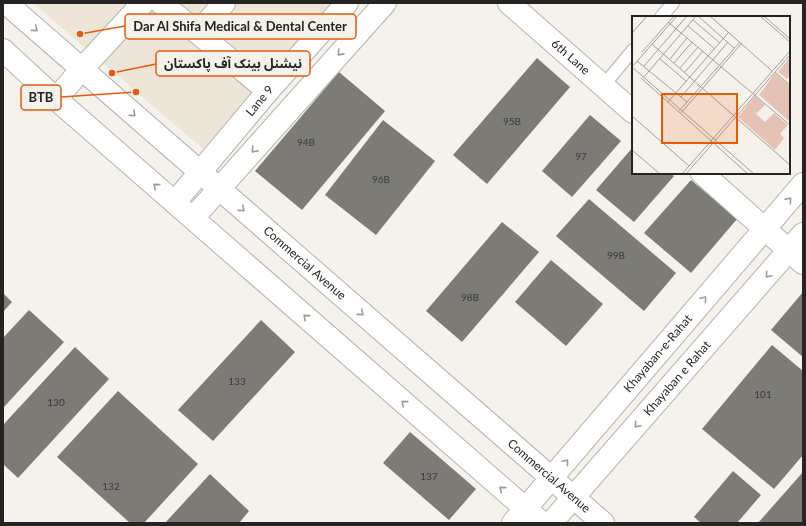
<svg xmlns="http://www.w3.org/2000/svg" width="806" height="526" viewBox="0 0 806 526" font-family="Lato,'Noto Sans Arabic',sans-serif">
	<style>
		.built { fill: #ede6d8 }
		.building { fill: #7c7b75 }
		.lines { fill: none; stroke-linecap: round; stroke-linejoin: round }
		.lane-casing { stroke: #b6b3ad; stroke-width: 14 }
		.street-casing { stroke: #b6b3ad; stroke-width: 24 }
		.secondary-casing { stroke: #b6b3ad; stroke-width: 24 }
		.lane { stroke: #fff; stroke-width: 12 }
		.street { stroke: #fff; stroke-width: 22 }
		.secondary { stroke: #fff; stroke-width: 22 }
		.oneway { stroke: #9d9c9c }
		.labels { text-anchor: middle; stroke-width: 3.5; stroke-linejoin: round; paint-order: stroke }
		.number-label { font-size: 10px; fill: #3b3a37 }
		.street-label { font-size: 12px; fill: #252422; stroke: #f5f2eb }
		.inset-road { fill: none; stroke: #a2a09b; stroke-width: 1 }
		.view { fill: #e8590c; fill-opacity: 0.15; stroke: #e8590c; stroke-width: 2 }
		.inset-edge { fill: none; stroke: #252422; stroke-width: 2 }
		.leader { fill: none; stroke: #e8590c; stroke-width: 1.5 }
		.callout-dot { fill: #e8590c; stroke: #f5f2eb; stroke-width: 1.5 }
		.callout { fill: #f5f2eb; stroke: #e8590c; stroke-width: 1.5 }
		.callout-label { font-size: 13px; text-anchor: middle; font-weight: bold; fill: #252422 }
	</style>
	<rect width="100%" height="100%" fill="#f5f2eb"/>
	<path class="built" d="M33 3H332L203 149Z"/>
	<g class="building">
		<path d="M537 58 570 87 487 184 453 155Z"/>
		<path d="M339 72 385 111 302 210 255 171Z"/>
		<path d="M590 115 621 141 572 197 542 171Z"/>
		<path d="M383 120 435 161 376 235 325 195Z"/>
		<path d="M633 147V173H670L674 176 634 222 596 190Z"/>
		<path d="M691 180 737 219 691 273 644 233Z"/>
		<path d="M589 199 676 273 644 311 556 236Z"/>
		<path d="M502 222 539 252 462 342 426 311Z"/>
		<path d="M551 260 603 304 566 346 515 302Z"/>
		<path d="M803 292V357L771 330Z"/>
		<path d="M3 293 12 302 3 312Z"/>
		<path d="M29 310 64 342 3 408V338Z"/>
		<path d="M261 320 295 352 213 441 178 410Z"/>
		<path d="M772 345 803 371V455L774 489 702 429Z"/>
		<path d="M75 347 109 379 18 478 3 464V425Z"/>
		<path d="M118 391 198 464 144 523H130L57 457Z"/>
		<path d="M410 432 476 489 449 520 383 463Z"/>
		<path d="M733 471 761 495 737 523H701L694 517Z"/>
		<path d="M803 472V523H758Z"/>
		<path d="M210 474 249 511 239 523H165Z"/>
	</g>
	<g class="lines">
		<g class="lane-casing">
			<g id="lane">
				<path d="M661 17 673 3"/>
				<path d="M603 86 633 50"/>
			</g>
		</g>
		<g class="street-casing">
			<g id="street">
				<path d="M161 3 198 33 268 91"/>
				<path id="s1" d="M509 3 633 112"/>
				<path d="M198 33 224 3"/>
				<path d="M56 99 82 69 143 3"/>
				<path d="M702 173 803 263"/>
				<path id="s2" d="M175 202 268 91 347 3"/>
				<path d="M193 218 385 3"/>
			</g>
		</g>
		<g class="secondary-casing">
			<g id="secondary">
				<path id="s3" d="M6 3 603 523"/>
				<path d="M3 50 56 99 542 523"/>
				<path id="s4" d="M513 523 803 184"/>
				<path id="s5" d="M551 523 803 234"/>
			</g>
		</g>
		<use href="#lane" class="lane"/>
		<use href="#street" class="street"/>
		<use href="#secondary" class="secondary"/>
	</g>
	<defs><path id="oneway-chevron" d="M-2-3.5L2.5 0L-2 3.5" fill="none" stroke-width="1.6" stroke-linecap="round" stroke-linejoin="round"/></defs>
	<g class="oneway">
		<use href="#oneway-chevron" transform="translate(35 29) rotate(41)"/>
		<use href="#oneway-chevron" transform="translate(340 53) rotate(132)"/>
		<use href="#oneway-chevron" transform="translate(133 114) rotate(41)"/>
		<use href="#oneway-chevron" transform="translate(254 150) rotate(132)"/>
		<use href="#oneway-chevron" transform="translate(156 186) rotate(-139)"/>
		<use href="#oneway-chevron" transform="translate(789 200) rotate(-49)"/>
		<use href="#oneway-chevron" transform="translate(242 209) rotate(41)"/>
		<use href="#oneway-chevron" transform="translate(768 275) rotate(131)"/>
		<use href="#oneway-chevron" transform="translate(704 299) rotate(-50)"/>
		<use href="#oneway-chevron" transform="translate(361 313) rotate(41)"/>
		<use href="#oneway-chevron" transform="translate(306 317) rotate(-139)"/>
		<use href="#oneway-chevron" transform="translate(404 403) rotate(-139)"/>
		<use href="#oneway-chevron" transform="translate(637 425) rotate(131)"/>
		<use href="#oneway-chevron" transform="translate(566 462) rotate(-50)"/>
		<use href="#oneway-chevron" transform="translate(502 489) rotate(-139)"/>
	</g>
	<g class="labels">
		<g class="number-label">
			<text x="512" y="125">95B</text>
			<text x="306" y="146">94B</text>
			<text x="581" y="160">97</text>
			<text x="381" y="183">96B</text>
			<text x="616" y="259">99B</text>
			<text x="470" y="301">98B</text>
			<text x="237" y="385">133</text>
			<text x="763" y="398">101</text>
			<text x="56" y="406">130</text>
			<text x="429" y="480">137</text>
			<text x="111" y="490">132</text>
		</g>
		<g class="street-label">
			<text dy="4" stroke="none"><textPath href="#s1" startOffset="82">6th Lane</textPath></text>
			<text dy="4" stroke="none"><textPath href="#s2" startOffset="132">Lane 9</textPath></text>
			<text dy="4" stroke="none"><textPath href="#s3" startOffset="396">Commercial Avenue</textPath></text>
			<text dy="4" stroke="none"><textPath href="#s4" startOffset="223">Khayaban-e-Rahat</textPath></text>
			<text dy="4" stroke="none"><textPath href="#s5" startOffset="192">Khayaban e Rahat</textPath></text>
			<text dy="4" stroke="none"><textPath href="#s3" startOffset="720">Commercial Avenue</textPath></text>
		</g>
	</g>
	<g transform="translate(632 16)">
		<rect width="158" height="158" fill="#f5f2eb"/>
		<path d="M158 41V59L155 63 146 56ZM143 57 158 70V106L127 79ZM123 80 133 89 124 98 133 106 142 97 156 109 148 118 152 122 143 134 106 101Z" fill="#e6c1b5"/>
		<path class="inset-road" d="M66 0 102 32M78 0 140 55M128 0 158 26M132 0 158 23M61 4 88 27M36 6 158 109M56 10 83 33M0 17 15 0M20 28 158 149M10 36 42 0M28 43 54 65M38 43 55 22M5 45 55 86M42 47 60 26M12 50 55 0M0 51 45 0M0 51 122 158M48 52 66 31M53 56 71 35M143 56 158 69M12 61 64 0M9 62 116 158M49 81 96 26M36 86 97 16M47 95 108 26M49 97 110 27M0 100 57 150M0 134 28 158M50 158 158 35M54 158 158 39"/>
		<path class="view" d="M30 78H105V127H30Z"/>
		<rect width="158" height="158" class="inset-edge"/>
	</g>
	<path class="leader" d="M80 34L125 26M112 73L156 64M136 92L61 97"/>
	<g class="callout-dot">
		<circle cx="80" cy="34" r="4"/>
		<circle cx="112" cy="73" r="4"/>
		<circle cx="136" cy="92" r="4"/>
	</g>
	<g class="callout">
		<rect x="125" y="14" width="231" height="25" rx="4"/>
		<rect x="156" y="51" width="154" height="25" rx="4"/>
		<rect x="21" y="85" width="40" height="25" rx="4"/>
	</g>
	<g class="callout-label">
		<text x="240" y="31">Dar Al Shifa Medical &amp; Dental Center</text>
		<text x="233" y="68">نیشنل بینک آف پاکستان</text>
		<text x="41" y="102">BTB</text>
	</g>
	<rect width="806" height="526" fill="none" stroke="#252422" stroke-width="8"/>
</svg>
